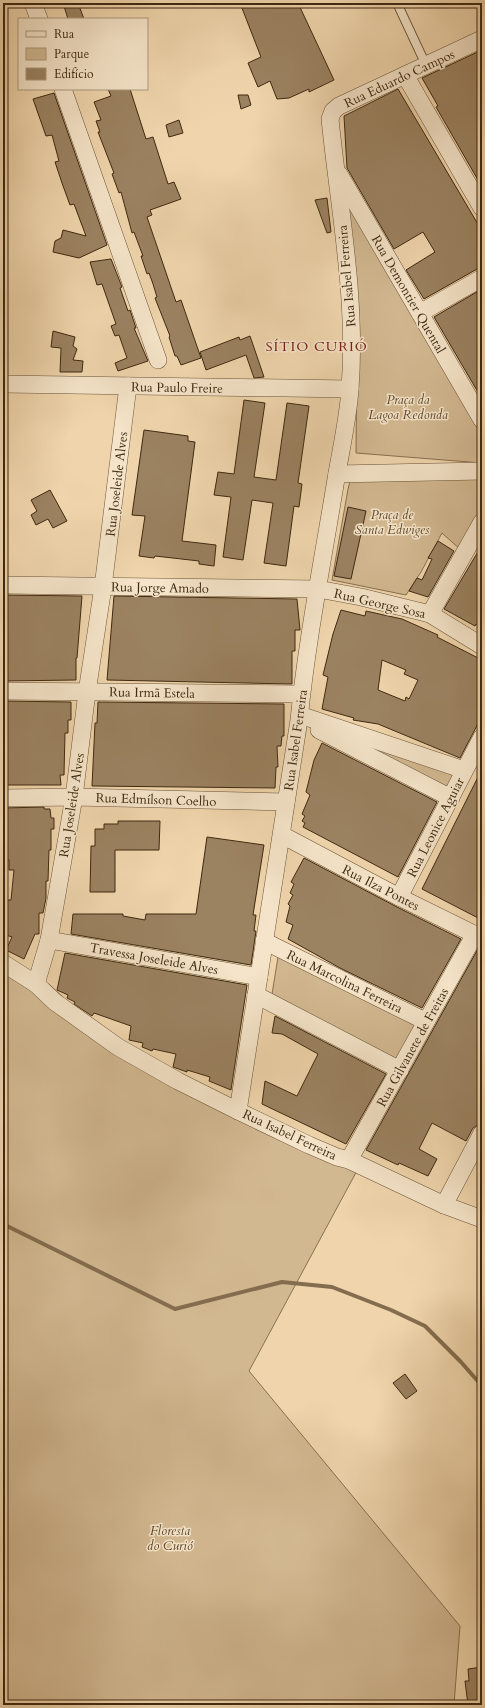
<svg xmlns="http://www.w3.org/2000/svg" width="485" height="1708" viewBox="0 0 485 1708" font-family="Cardo,serif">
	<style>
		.green { fill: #d2b891; stroke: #887050 }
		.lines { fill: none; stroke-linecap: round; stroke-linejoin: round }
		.stream { stroke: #846d4e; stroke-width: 4 }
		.building { fill: #9b8261; stroke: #3e2910; fill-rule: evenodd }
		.lane-casing { stroke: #6a5437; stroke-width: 10 }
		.street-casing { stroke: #6a5437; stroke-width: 18 }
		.lane { stroke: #f5e4c9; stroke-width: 8 }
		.street { stroke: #f5e4c9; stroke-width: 17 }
		.labels { text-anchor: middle; stroke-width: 3; stroke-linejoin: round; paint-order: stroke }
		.street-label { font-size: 13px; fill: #3e2910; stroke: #f5e4c9 }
		.park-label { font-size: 13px; font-style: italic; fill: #5c462a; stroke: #f5e4c9 }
		.neighbourhood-label { font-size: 14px; letter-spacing: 1px; fill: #7a1f14; stroke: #f5e4c9 }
	</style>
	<rect width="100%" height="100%" fill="#f0d5ac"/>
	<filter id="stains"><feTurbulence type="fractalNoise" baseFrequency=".005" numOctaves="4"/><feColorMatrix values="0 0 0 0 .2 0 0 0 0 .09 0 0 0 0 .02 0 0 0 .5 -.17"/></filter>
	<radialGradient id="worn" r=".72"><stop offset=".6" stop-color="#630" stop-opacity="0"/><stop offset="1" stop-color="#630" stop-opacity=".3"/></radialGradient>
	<g class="green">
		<path d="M343 197 482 431V463L356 453 357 338Z"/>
		<path d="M353 470 482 474V514L462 551 442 533 421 572 406 595 332 580 348 489Z"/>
		<path d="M324 724 455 772 446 791Z"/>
		<path d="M279 951 417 1022 398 1061 272 994Z"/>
		<path d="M3 962 50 985 112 1043 359 1167 249 1371 460 1626 454 1705H3Z"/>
	</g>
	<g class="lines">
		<path class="stream" d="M3 1224 175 1309 282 1282 332 1287 391 1310 425 1326 461 1362 482 1386"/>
	</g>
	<g class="building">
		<path d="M63 3H78L84 19H68Z"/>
		<path d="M240 3H298L334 80 309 92V89L289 98 277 99 270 81 258 87 248 63 261 57Z"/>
		<path d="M482 50V187L436 107 438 106 422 78Z"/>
		<path d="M108 89H130L146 139 153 137 168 184 174 182 181 199 150 210 152 215 147 217 176 302 181 300 201 358 181 365 177 356H175L169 337 170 336 155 298 157 297 153 284 149 273 147 274 141 256H143L134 232 132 233 121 192 119 193 112 174 114 173 98 132H100L96 121 101 120 94 102 111 96Z"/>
		<path d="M398 89 482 231V268L477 269 424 299 406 270 435 252 423 232 394 249 347 168 344 116Z"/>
		<path d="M54 93 107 245 79 258 53 252 55 241 61 238 63 230 86 236 74 204 70 205 62 183 55 162 59 161 52 135 46 136 33 99Z"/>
		<path d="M238 95H248L251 105 241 109Z"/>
		<path d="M179 120 183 133 169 137 166 125Z"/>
		<path d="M327 198 331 232 327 233 315 200Z"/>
		<path d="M111 259 122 287 120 288 128 311 130 310 136 328H134L148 361 118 371 115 363 127 358 119 335 115 336 111 326 116 324 102 284 97 285 90 262Z"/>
		<path d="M482 289V399L434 317Z"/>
		<path d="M53 331 75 337 73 346 77 349 73 360 83 361 82 372H60L61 348 51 347Z"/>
		<path d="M250 336 264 377 254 378 246 355 206 370 200 352 239 337 240 340Z"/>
		<path d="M244 400 265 403 254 477 276 480 287 403 309 406 298 483 302 484 299 507 294 506 286 566 264 563 273 503 252 500 243 560 223 557 231 497 214 495 218 472 234 474Z"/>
		<path d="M144 430 188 436V441L195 442 182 541 216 545 214 566 199 564V561L155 556 154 558 139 556 145 516 132 515Z"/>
		<path d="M50 490 67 521 53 528 48 519 36 525 31 515 37 511 31 500Z"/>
		<path d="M348 507 366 511 351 579 334 576Z"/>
		<path d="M438 541 454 551 428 597 409 591 417 578 422 580 432 559 428 558Z"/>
		<path d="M482 545V627L476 624 475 626 444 609Z"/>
		<path d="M3 595 82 596 77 658H76V680L3 681Z"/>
		<path d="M114 596 297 599 300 630H295V651H292V684L107 680Z"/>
		<path d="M341 610 365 616 366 611 402 619 438 635 437 637 482 660V716L460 758 378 724 353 720 354 718 322 709 328 677 323 675 333 634ZM382 660 406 670 404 674 418 680 409 699 406 697 405 701 378 690Z"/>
		<path d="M3 701 71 702V720H68V733H65L64 775H60L61 785H3Z"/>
		<path d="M98 702 284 704V736H282L281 746H277L278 767H276L275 788 92 786 95 723H97Z"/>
		<path d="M322 743 437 802 398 877 303 827 305 823 302 821 305 816 302 814 310 795 306 792 314 760Z"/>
		<path d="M482 769V920L422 889Z"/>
		<path d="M44 807V809H50L51 818H54V829H51V850H49L48 881H46V898L43 913H39V934H35L24 959 6 950 12 937 3 934V900H11L14 870H9V860L3 859V808Z"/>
		<path d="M118 821H160L159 850H115V892H90L91 846H95V829H104V824H118Z"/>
		<path d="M207 837 264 845 253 915H256L254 931H256L251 965 71 934 73 914H123V916L145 920 146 914H196Z"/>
		<path d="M304 858 395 906 461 939 422 1008 340 968 288 939 293 925 286 922 290 906 288 904 293 895 290 893 294 884 291 882Z"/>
		<path d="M479 947 482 948V1122L473 1128 466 1141 432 1123 419 1149 437 1159 428 1176 399 1163 398 1165 366 1150Z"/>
		<path d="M65 953 247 985 231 1090 209 1081 210 1077 187 1070V1072L173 1067 176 1054 153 1049 152 1051 142 1047 143 1043 129 1040 131 1026 94 1013 92 1016 74 1004 75 1002 67 998 68 995 57 990Z"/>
		<path d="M275 1016 386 1074 346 1144 262 1104 265 1081 297 1096 318 1054 282 1034 272 1033Z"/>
		<path d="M405 1374 417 1391 406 1399 393 1383Z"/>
		<path d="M482 1667V1705H468L465 1681H469L468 1669Z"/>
	</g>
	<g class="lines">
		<g class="lane-casing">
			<path id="lane" d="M397 3 426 65"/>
		</g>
		<g class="street-casing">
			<g id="street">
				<path d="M33 3 39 19"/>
				<path d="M405 75 482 208"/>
				<path d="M63 89 158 360"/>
				<path d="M339 174 482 420"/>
				<path d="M420 313 482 278"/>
				<path d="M3 384 350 389"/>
				<path d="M337 474 482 471"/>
				<path d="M3 585 318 589 361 597 430 614 482 646"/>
				<path d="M430 614 482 522"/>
				<path d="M3 691 301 694"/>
				<path d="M300 715 464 770"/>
				<path d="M319 730 451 798"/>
				<path d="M3 798 74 797 286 802"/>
				<path d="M282 835 399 897 482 938"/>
				<path d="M399 897 482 737"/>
				<path d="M49 940 259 977"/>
				<path d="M264 941 425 1021"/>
				<path d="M3 963 36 984 55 1002 118 1047 178 1081 238 1111 309 1145 337 1157 349 1160 444 1205 482 1219"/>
				<path d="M36 984 49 940 74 797 87 692 103 587 128 386"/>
				<path d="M256 995 400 1070"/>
				<path d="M238 1111 299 720C307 639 323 559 336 479 341 449 348 419 350 389 357 298 339 208 330 119L333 111 339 106 482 39"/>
				<path d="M349 1160 475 934"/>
				<path d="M444 1205 482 1133"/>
			</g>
		</g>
		<use href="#lane" class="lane"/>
		<use href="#street" class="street"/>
	</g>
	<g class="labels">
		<g class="street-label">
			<text transform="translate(399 78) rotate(-25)" y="5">Rua Eduardo Campos</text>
			<text transform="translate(346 276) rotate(-95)" y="5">Rua Isabel Ferreira</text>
			<text transform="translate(409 294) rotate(60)" y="5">Rua Demontier Quental</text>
			<text transform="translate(177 387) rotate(1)" y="5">Rua Paulo Freire</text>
			<text transform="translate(116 484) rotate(-83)" y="5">Rua Joseleide Alves</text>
			<text transform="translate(160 587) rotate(1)" y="5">Rua Jorge Amado</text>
			<text transform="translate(380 603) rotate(13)" y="5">Rua George Sosa</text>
			<text transform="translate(152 692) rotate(1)" y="5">Rua Irmã Estela</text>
			<text transform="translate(295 740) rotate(-82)" y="5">Rua Isabel Ferreira</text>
			<text transform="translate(156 799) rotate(2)" y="5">Rua Edmílson Coelho</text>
			<text transform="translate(71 805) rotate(-81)" y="5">Rua Joseleide Alves</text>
			<text transform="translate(435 827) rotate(-63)" y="5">Rua Leonice Aguiar</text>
			<text transform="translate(381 887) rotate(27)" y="5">Rua Ilza Pontes</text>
			<text transform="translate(154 958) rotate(10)" y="5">Travessa Joseleide Alves</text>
			<text transform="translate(345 981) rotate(26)" y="5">Rua Marcolina Ferreira</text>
			<text transform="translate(412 1047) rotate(-61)" y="5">Rua Gilvanete de Freitas</text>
			<text transform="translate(290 1134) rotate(25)" y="5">Rua Isabel Ferreira</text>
		</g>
		<g class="park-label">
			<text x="408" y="404">Praça da<tspan x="408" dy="15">Lagoa Redonda</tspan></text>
			<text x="392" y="519">Praça de<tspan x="392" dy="15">Santa Edwiges</tspan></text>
			<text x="170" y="1535">Floresta<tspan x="170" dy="15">do Curió</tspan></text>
		</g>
		<g class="neighbourhood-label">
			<text x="316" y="351">SÍTIO CURIÓ</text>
		</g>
	</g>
	<rect width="485" height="1708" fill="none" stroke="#f0d5ac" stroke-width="16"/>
	<rect x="4" y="4" width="477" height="1700" fill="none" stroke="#3e2910" stroke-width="2"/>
	<rect x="8" y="8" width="469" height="1692" fill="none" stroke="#3e2910"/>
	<rect x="18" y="18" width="130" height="72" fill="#f5e4c9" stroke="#ac997f"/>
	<rect x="26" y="31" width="20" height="6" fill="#f5e4c9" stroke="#ac997f"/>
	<text x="54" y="38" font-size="12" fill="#3e2910">Rua</text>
	<rect x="26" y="48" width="20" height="12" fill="#d2b891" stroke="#ac997f"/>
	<text x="54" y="58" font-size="12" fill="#3e2910">Parque</text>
	<rect x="26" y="68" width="20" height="12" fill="#9b8261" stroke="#ac997f"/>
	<text x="54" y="78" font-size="12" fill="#3e2910">Edifício</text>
	<rect width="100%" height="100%" filter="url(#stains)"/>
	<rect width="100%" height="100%" fill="url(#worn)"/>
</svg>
